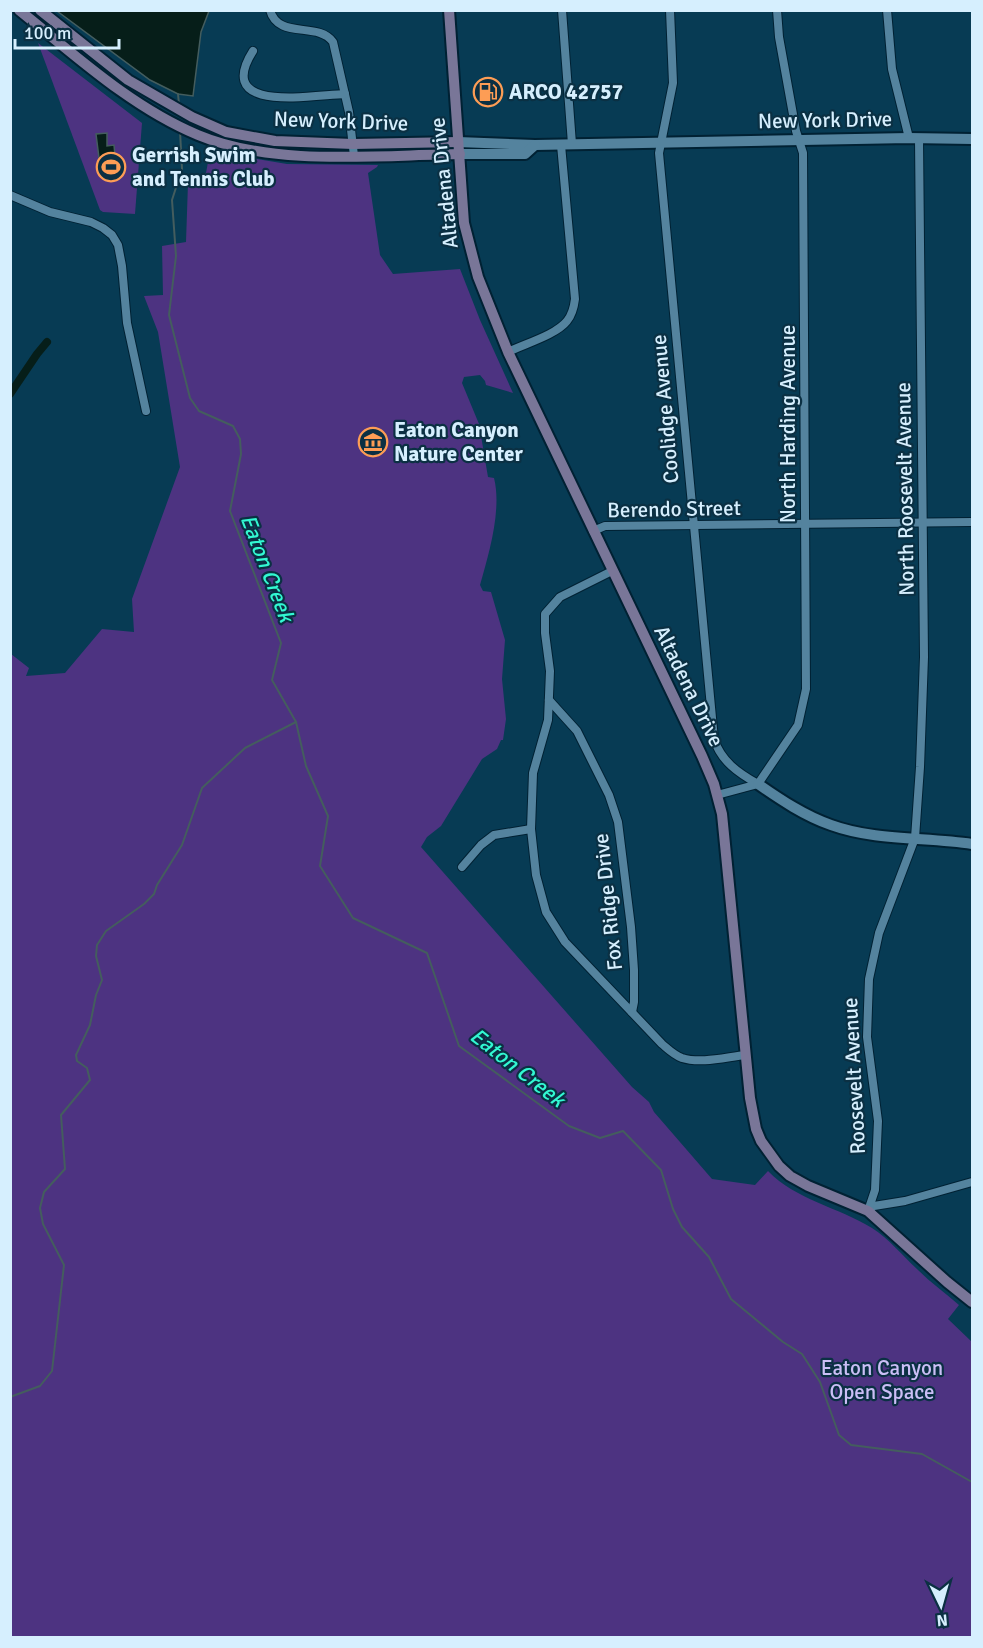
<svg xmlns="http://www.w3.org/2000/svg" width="983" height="1648" viewBox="0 0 983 1648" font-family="Signika,sans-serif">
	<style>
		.green { fill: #4d3381 }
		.water { fill: #061e19; stroke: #445d5e; stroke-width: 1.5 }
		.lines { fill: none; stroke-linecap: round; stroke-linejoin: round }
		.stream { stroke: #445d5e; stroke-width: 2 }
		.canal { stroke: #061e19; stroke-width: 8 }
		.minor-casing { stroke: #002133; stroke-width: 10 }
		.tertiary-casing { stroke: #002133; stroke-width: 14 }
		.secondary-casing { stroke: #002133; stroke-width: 14 }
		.minor { stroke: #54839e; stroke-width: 8 }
		.tertiary { stroke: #54839e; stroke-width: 10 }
		.secondary { stroke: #797698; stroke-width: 10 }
		.labels { text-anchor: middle; stroke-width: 4.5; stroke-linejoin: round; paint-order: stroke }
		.poi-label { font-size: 21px; font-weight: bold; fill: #d6effe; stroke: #0b3043; text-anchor: start }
		.street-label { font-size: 21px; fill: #d6effe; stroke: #0b3043 }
		.park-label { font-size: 21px; fill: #cbbef6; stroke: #0b3043 }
		.water-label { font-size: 22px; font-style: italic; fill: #32f8d2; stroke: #0b3043 }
	</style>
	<rect width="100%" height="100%" fill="#073b54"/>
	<g class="green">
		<path d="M38 43 142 123 135 214 103 212 100 210Z"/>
		<path d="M210 151 287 164 378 165 377 167 368 173 380 255 393 274 460 269 480 320 513 393 486 385 485 381 480 375 464 377 462 383 479 424 488 477 494 478C502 509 489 554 480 585L483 591 491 592 505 640 502 679 506 719 503 740H501L497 749 482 759 441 826 427 837 421 847 632 1087 649 1102 654 1112 712 1179 755 1185 768 1171C796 1200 838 1207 872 1228 889 1239 902 1255 917 1269 930 1282 945 1293 959 1305L948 1319 972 1342V1637H11V654L29 668 26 676 65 673 102 629 134 632 132 599 180 467 158 332 144 296 163 295 162 246 186 242 188 183 206 173Z"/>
	</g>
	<g class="water">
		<path d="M57 11H209L201 32 193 96 178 94 150 80Z"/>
		<path d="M107 133V146L114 145 115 156 99 158 96 134Z"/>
	</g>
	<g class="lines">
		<g class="stream">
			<path d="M178 94 179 104"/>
			<path d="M180 131 182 169 172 200 176 256 169 315 190 398 199 411 233 426 240 439 241 454 230 511 281 643 272 680 296 722 306 766 328 816 320 866 353 918 427 953 459 1046 569 1126 600 1138 623 1131 661 1170 673 1209 682 1227 709 1257 731 1299 783 1342 802 1354 820 1382 839 1435 851 1445 922 1454 972 1482"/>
			<path d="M10 1397 40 1386 52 1371 64 1265 43 1224 40 1208 44 1192 65 1169 61 1115 90 1080 87 1068 77 1061 76 1055 90 1025 96 995 102 980 96 956 97 945 106 931 144 904 154 894 157 885 182 845 202 788 245 748 296 722"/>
		</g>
		<path class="canal" d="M10 394 37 354 47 342"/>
		<g class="minor-casing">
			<g id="minor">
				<path d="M270 10C278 40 318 21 333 42L349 112 354 156"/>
				<path d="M562 10 572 144"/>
				<path d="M670 10 673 83 659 153 714 739C721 761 738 773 758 784"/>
				<path d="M887 10 892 69 909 138"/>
				<path d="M253 51C213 114 312 95 345 94"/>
				<path d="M10 195 50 212 91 222 103 228 112 235 118 245 122 266 127 323 146 411"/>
				<path d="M508 352C524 344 556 335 567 321 572 315 574 307 575 299L561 145"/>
				<path d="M593 531 605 526 972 522"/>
				<path d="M612 571 560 597 545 614V633L550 671 548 720 533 773 531 829 536 875 546 912 565 942 662 1044C668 1049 674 1055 682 1058 701 1064 726 1057 746 1055"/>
				<path d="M549 700 577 731 609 795 618 822 631 927 634 970V1002L632 1012"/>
				<path d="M717 795 758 784 798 725 806 689 803 153 796 131 779 37 777 10"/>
				<path d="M462 867 481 845 494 835 531 829"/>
				<path d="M869 1210 874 1206 905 1201 972 1182"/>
				<path d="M868 1211 875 1190 878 1121 867 1037 869 979 879 933 915 838 920 767 924 657 919 139"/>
			</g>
		</g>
		<g class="tertiary-casing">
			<g id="tertiary">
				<path d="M458 142 535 145 909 138 972 139"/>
				<path d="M460 154H525L535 145"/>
				<path d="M758 784C781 800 805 816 831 825 875 841 926 837 972 844"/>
			</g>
		</g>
		<g class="secondary-casing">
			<g id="secondary">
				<path d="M19 10C75 55 131 107 198 135 274 167 378 155 460 154"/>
				<path d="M40 10 128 80 192 117 226 132 275 141 353 144 458 142"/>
				<path d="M449 10 464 223 478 277 508 352 702 756 714 784 722 814 750 1098 756 1129 761 1141 779 1166 790 1176 808 1186 868 1211 947 1282 972 1302"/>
			</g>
		</g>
		<use href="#minor" class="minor"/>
		<use href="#tertiary" class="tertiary"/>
		<use href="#secondary" class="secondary"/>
	</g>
	<defs>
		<g id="fuel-ring" transform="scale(1.5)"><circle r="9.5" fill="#0b3043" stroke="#fd9d55" stroke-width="1.5"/><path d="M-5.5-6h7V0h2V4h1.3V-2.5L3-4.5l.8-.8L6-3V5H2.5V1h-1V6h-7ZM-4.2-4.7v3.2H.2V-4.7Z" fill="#fd9d55"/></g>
		<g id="stadium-ring" transform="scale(1.5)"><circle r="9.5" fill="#0b3043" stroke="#fd9d55" stroke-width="1.5"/><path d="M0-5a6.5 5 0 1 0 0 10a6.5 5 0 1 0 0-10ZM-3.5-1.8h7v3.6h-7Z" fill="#fd9d55"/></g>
		<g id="museum-ring" transform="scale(1.5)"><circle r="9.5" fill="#0b3043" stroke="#fd9d55" stroke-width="1.5"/><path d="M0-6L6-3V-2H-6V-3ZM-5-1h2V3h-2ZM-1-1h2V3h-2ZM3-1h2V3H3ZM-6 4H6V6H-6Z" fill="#fd9d55"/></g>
	</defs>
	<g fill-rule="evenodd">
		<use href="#fuel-ring" x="488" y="92"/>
		<use href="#stadium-ring" x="111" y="167"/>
		<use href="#museum-ring" x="373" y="442"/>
	</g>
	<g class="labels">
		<g class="poi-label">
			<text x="509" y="99">ARCO 42757</text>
			<text x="132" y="162">Gerrish Swim<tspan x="132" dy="24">and Tennis Club</tspan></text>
			<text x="394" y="437">Eaton Canyon<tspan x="394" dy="24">Nature Center</tspan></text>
		</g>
		<g class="street-label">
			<text transform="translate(825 120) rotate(-1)" y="7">New York Drive</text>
			<text transform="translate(341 121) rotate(2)" y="7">New York Drive</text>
			<text transform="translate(444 183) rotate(-96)" y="7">Altadena Drive</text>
			<text transform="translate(665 409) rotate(-95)" y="7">Coolidge Avenue</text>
			<text transform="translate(788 424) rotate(-90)" y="7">North Harding Avenue</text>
			<text transform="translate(905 489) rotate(-91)" y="7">North Roosevelt Avenue</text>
			<text transform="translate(674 509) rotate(-1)" y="7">Berendo Street</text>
			<text transform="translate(689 686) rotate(64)" y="7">Altadena Drive</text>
			<text transform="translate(608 902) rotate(-96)" y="7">Fox Ridge Drive</text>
			<text transform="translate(854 1076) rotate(-93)" y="7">Roosevelt Avenue</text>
		</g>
		<g class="park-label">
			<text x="882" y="1375">Eaton Canyon<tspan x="882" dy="24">Open Space</tspan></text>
		</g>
		<g class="water-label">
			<text transform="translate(268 568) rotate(69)" y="8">Eaton Creek</text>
			<text transform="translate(518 1067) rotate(38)" y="8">Eaton Creek</text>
		</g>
	</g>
	<rect width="983" height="1648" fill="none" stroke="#d6effe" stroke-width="24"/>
	<g transform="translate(941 1606) rotate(175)" stroke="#0b3043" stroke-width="4.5" paint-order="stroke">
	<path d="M0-4.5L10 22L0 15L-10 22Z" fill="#d6effe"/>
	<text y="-9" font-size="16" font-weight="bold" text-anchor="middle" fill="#d6effe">N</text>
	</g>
	<path d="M15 39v9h104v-9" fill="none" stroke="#d6effe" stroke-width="3"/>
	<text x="24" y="39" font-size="18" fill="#d6effe" stroke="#0b3043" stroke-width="4.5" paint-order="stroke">100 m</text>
</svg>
